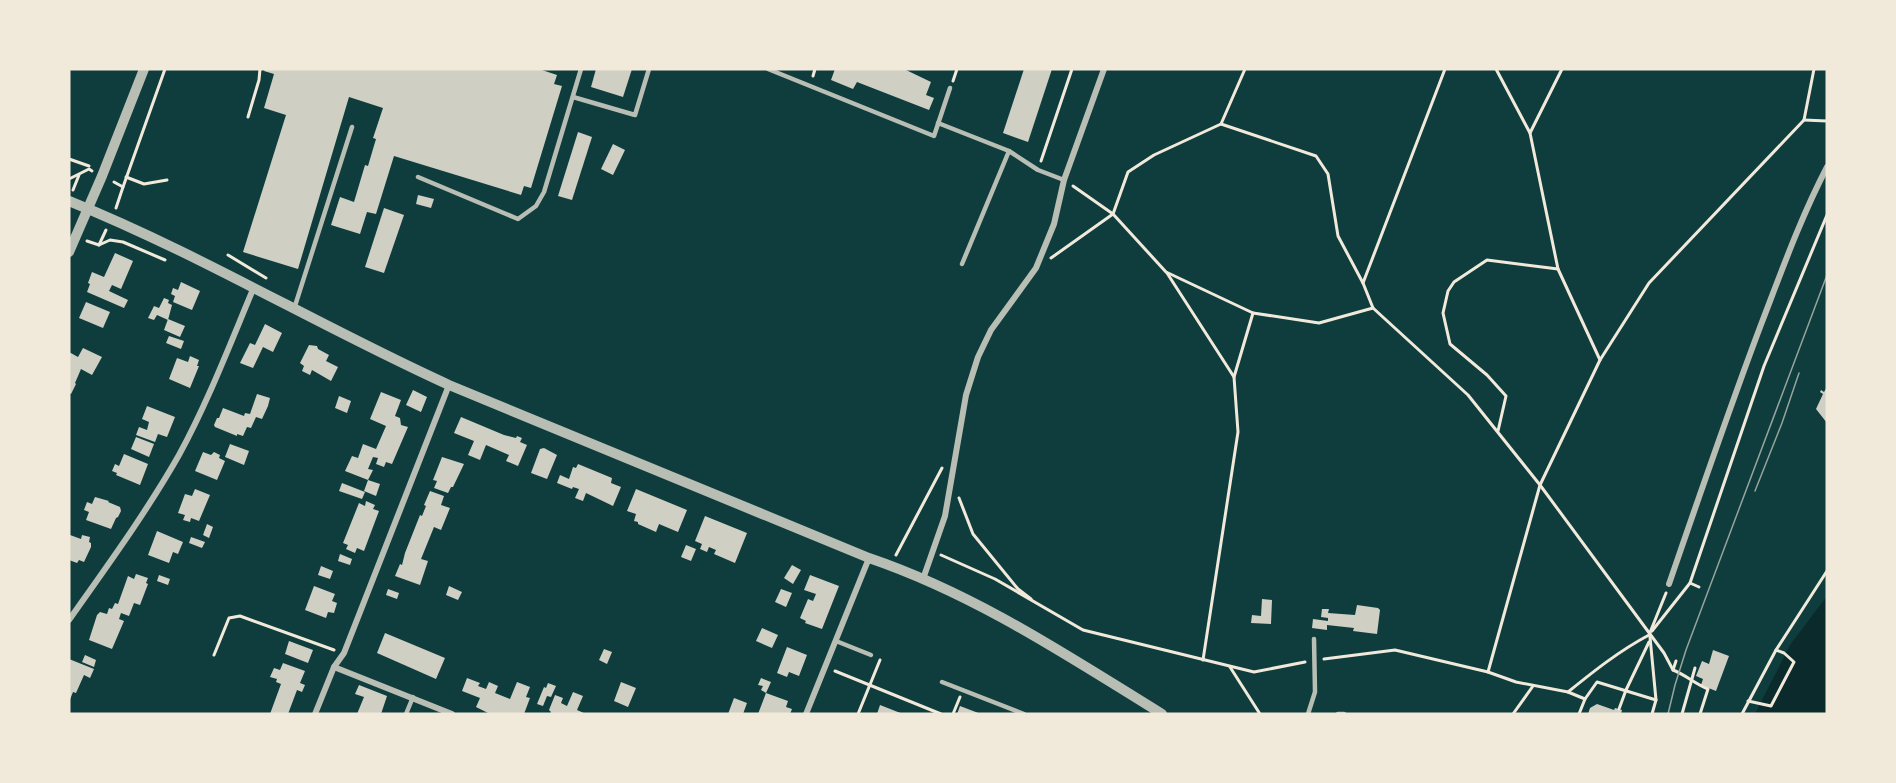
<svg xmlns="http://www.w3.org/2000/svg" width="1896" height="783" viewBox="0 0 1896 783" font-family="'IBM Plex Sans',sans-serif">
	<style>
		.water { fill: #0a2a2b }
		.building { fill: #cfcfc3 }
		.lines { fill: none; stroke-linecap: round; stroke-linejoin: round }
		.path { stroke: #f1e9da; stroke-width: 3 }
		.service { stroke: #b8beb3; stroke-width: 4.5 }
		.minor { stroke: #b8beb3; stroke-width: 6 }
		.tertiary { stroke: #b8beb3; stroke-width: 10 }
		.tram { stroke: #97a49c; stroke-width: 1.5 }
	</style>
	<rect width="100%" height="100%" fill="#0f3d3e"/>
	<path class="water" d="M1827 596V714H1755L1790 645Z"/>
	<g class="building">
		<path d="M265 69H539L557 75 554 84 562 86 531 188 524 186 521 195 394 156 376 214 367 212 360 234 331 225 340 197 354 202 365 165 368 166 373 149 376 139 373 138 383 108 349 97 298 269 243 252 286 115 264 108 274 74 264 71Z"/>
		<path d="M596 69H632L623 97 591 87Z"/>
		<path d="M835 69H904L931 82 926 95 934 98 929 110 857 82 853 89 831 80Z"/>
		<path d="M1024 69H1052L1028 142 1003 133Z"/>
		<path d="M578 132 592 137 572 200 558 196Z"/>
		<path d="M613 144 625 150 613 175 601 169Z"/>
		<path d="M418 195 434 199 431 208 416 204Z"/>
		<path d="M384 208 404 215 384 273 365 267Z"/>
		<path d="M115 253 133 261 121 289 112 285 109 291 128 300 124 308 87 292 90 284 88 283 92 272 104 277Z"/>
		<path d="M181 282 200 291 192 310 173 302 175 296 171 294 173 288 178 290Z"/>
		<path d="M164 298 169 300 168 303 172 305 168 320 157 315 154 320 148 318 154 306 159 308Z"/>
		<path d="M86 302 110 312 103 328 79 318Z"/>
		<path d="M168 319 185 326 180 337 164 330Z"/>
		<path d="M265 324 282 333 273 352 263 347 253 368 240 363 250 343 255 345Z"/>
		<path d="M169 336 184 341 181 349 166 343Z"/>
		<path d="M309 345 317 346 318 349 329 355 326 361 338 367 331 381 312 370 310 375 302 371 304 366 300 363Z"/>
		<path d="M83 348 102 357 92 375 81 369 75 383 76 384 71 394 69 393V352L78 357Z"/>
		<path d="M190 356 199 360 197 366H199L190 388 169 379 177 358 188 362Z"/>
		<path d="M1827 387V423L1816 409 1823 394 1820 392 1821 390 1824 392Z"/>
		<path d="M413 390 427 397 421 412 406 405Z"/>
		<path d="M381 392 401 400 395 416 400 418 401 425 408 427 392 464 386 462 384 467 376 464 378 458 373 457 368 469 373 470 368 480 380 484 376 496 364 491 368 480 345 471 352 456 358 458 363 444 376 449 386 426 370 419Z"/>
		<path d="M257 394 270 398 268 406 262 419 256 417 251 428 247 427 243 436 237 434V436L215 427 214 425 217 418H219L223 408 244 416 245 413 250 414Z"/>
		<path d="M339 396 351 401 347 413 335 408Z"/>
		<path d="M147 406 175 417 167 437 158 434 155 442 136 435 139 427 147 430 149 422 142 419Z"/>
		<path d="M461 417 504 435 516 438 517 436 522 438 520 442 527 445 518 466 506 461 509 455 486 445 480 460 468 455 474 441 454 433Z"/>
		<path d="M136 437 154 444 149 457 131 449Z"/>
		<path d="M230 444 249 451 244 465 225 457Z"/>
		<path d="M544 448 557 455 547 479 531 473 540 449Z"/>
		<path d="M203 452 211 455 214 452 220 455 219 458 225 461 217 480 195 471Z"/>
		<path d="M124 454 148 464 140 485 116 475 117 473 112 471 115 464 119 466Z"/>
		<path d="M442 457 464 464 453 487H451L448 493 434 488 437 481 433 480Z"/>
		<path d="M578 464 612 478 611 483 621 487 613 506 586 493 583 501 575 498 579 489 573 487 572 489 557 483 560 475 569 479 573 467 576 468Z"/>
		<path d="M342 483 365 492 362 499 339 491Z"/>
		<path d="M195 489 210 495 199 521 191 518 190 522 183 520 185 515 178 513 185 494 192 496Z"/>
		<path d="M636 489 687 510 678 532 659 524 656 532 638 524V522L634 521 636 514 627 511Z"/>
		<path d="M430 491 444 496 441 505 450 508 441 530 434 527 421 559 428 561 420 585 395 576 400 564 402 565 405 553 420 515 422 516 426 506 424 505Z"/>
		<path d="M95 497 109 501 108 502 120 507 121 511 118 517 116 518 111 529 86 520 89 512 84 510 87 502 92 504Z"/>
		<path d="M366 501 375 505 373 509 379 511 364 551 357 548 355 553 346 549 348 545 343 543 359 503 365 506Z"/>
		<path d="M705 516 747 533 735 563 714 554 716 550 709 547 707 552 700 549 702 544 695 541Z"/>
		<path d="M207 524 213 527 209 538 203 535Z"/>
		<path d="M157 531 183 542 178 554 173 552 169 563 148 555Z"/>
		<path d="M70 535 81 539 82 535 90 537 89 542 91 543V547L84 562 79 560 77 563 69 560Z"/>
		<path d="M191 537 205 542 202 548 189 543Z"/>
		<path d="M686 545 696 549 691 561 681 557Z"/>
		<path d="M340 554 352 559 350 565 338 561Z"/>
		<path d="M792 565 801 570 793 584 784 578Z"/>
		<path d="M321 566 333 571 330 579 318 575Z"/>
		<path d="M136 574 148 578 146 583 148 584 140 605 134 603 129 616 121 613 119 619 124 621 112 649 89 640 97 615 100 612 107 614 109 608 112 609 115 603 118 604 128 576 134 579Z"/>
		<path d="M159 575 170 579 168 585 157 581Z"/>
		<path d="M810 575 839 586 822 629 805 623 806 621 800 618 808 599 813 601 816 594 804 590Z"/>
		<path d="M314 586 335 594 332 601 337 603 334 613 328 612 326 618 305 610Z"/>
		<path d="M449 586 462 592 458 600 446 595Z"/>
		<path d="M388 589 399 593 397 599 386 595Z"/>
		<path d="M781 589 792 593 786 607 775 602Z"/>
		<path d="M1262 599 1272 600 1271 624 1251 623 1252 615 1261 616Z"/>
		<path d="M1357 605 1378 608 1380 610 1377 634 1353 631 1354 628 1327 625V630L1312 628 1313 619 1328 621V618L1321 617 1322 609H1329L1328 613 1355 615Z"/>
		<path d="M762 628 778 635 772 648 756 641Z"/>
		<path d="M385 633 445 658 436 679 377 653Z"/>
		<path d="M289 641 313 650 308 663 285 654Z"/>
		<path d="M787 647 807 655 799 676 789 672 787 677 777 673Z"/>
		<path d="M604 649 612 652 607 664 599 660Z"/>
		<path d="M1713 650 1729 656 1716 691 1701 685 1703 679 1696 676 1702 661 1709 664Z"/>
		<path d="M85 655 96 660 94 667 82 662Z"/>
		<path d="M69 659 94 669 90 678 84 675 76 693 73 692 69 702Z"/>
		<path d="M283 663 305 671 300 683 305 685 302 692 297 690 288 714H270L281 684 276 682 277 679 270 677 274 668 280 670Z"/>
		<path d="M467 678 480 683 478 686 486 689 489 682 498 686 495 693 510 699 517 682 530 687 526 697 530 698 524 714H490L476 707 480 698 462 691Z"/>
		<path d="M761 678 771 682 766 693 761 690 763 686 758 685Z"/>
		<path d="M621 682 636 688 628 707 614 701Z"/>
		<path d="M548 683 556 686 551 697 547 696 543 706 537 704 544 687 546 688Z"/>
		<path d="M359 685 387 696 381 714H357L364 697 355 694Z"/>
		<path d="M573 692 583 696 577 710 586 714H550L551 712 549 710 555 695 563 698 561 703 567 706Z"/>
		<path d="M766 693 788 701 786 707 792 709 790 714H758Z"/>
		<path d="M734 698 747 703 743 714H728Z"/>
		<path d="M1597 704 1614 710 1615 708 1622 710 1621 714H1588L1590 708Z"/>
		<path d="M880 705 903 714H877Z"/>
		<path d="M960 706 981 714H957Z"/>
	</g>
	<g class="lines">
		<g class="path">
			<path d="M1496 69 1530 133 1558 269 1600 360"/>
			<path d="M813 76 815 69"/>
			<path d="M953 81 957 69"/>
			<path d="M248 117 259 80 260 69"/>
			<path d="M1804 120 1827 121"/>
			<path d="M1221 124 1316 156 1328 174 1338 236 1363 283 1373 308 1468 395 1540 485 1664 653 1673 670C1686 675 1695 684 1708 689L1700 714"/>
			<path d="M1530 133 1562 69"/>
			<path d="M69 159 89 166"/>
			<path d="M1041 161 1072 69"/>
			<path d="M126 177 144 184 167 180"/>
			<path d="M69 179 89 169 92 171"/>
			<path d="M114 182 123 187 116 208"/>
			<path d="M1073 186 1113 214 1166 272 1253 313 1319 323 1373 308"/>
			<path d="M123 187 165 69"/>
			<path d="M73 190 79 175"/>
			<path d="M87 241 99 245 106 230"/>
			<path d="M99 245 110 240 123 242 165 260"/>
			<path d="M228 255 266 278"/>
			<path d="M1051 258 1113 214 1128 172 1154 155 1221 124 1245 69"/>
			<path d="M1167 273 1234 377"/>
			<path d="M1363 283 1445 69"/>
			<path d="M1498 431 1506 396 1487 375 1450 344 1443 313 1448 291 1454 282 1487 260 1558 269"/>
			<path d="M959 498 973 534 1018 589 1031 599"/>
			<path d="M896 555 942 468"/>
			<path d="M941 555 995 579 1083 630 1254 672 1305 662"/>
			<path d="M1690 583 1699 587"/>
			<path d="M1652 631 1690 583 1764 366 1827 215"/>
			<path d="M1650 637 1656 700 1652 714"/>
			<path d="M214 655 229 618 240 616 334 650"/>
			<path d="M1324 659 1395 650 1488 672 1516 682 1568 692C1594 671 1619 651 1649 635L1666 593"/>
			<path d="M1203 660 1238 432 1234 377 1253 313"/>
			<path d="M1230 667 1260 714"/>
			<path d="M1673 670 1676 661"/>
			<path d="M835 671 941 714"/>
			<path d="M1488 672 1540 485 1600 360 1649 283 1804 120 1814 69"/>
			<path d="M1626 690 1649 642"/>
			<path d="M1568 692 1585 699 1597 682 1656 700"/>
			<path d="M1748 701 1771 706 1794 662 1784 653 1776 650"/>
			<path d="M1619 709 1626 690"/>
			<path d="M858 714 880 660"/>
			<path d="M953 714 960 697"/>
			<path d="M1513 714 1533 686"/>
			<path d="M1579 714 1585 699"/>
			<path d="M1682 714 1695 668"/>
			<path d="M1742 714 1776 650 1827 571"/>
		</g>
		<g class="service">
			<path d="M768 69 934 136 950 88"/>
			<path d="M573 97 635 115 649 69"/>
			<path d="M938 123 1009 151 1038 170 1064 180"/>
			<path d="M418 177 518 219 536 206 544 192 581 69"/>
			<path d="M962 264 1009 151"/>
			<path d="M294 309 352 127"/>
			<path d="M836 641 871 655"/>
			<path d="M942 682 1024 714"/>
			<path d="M406 714 413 697"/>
			<path d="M1308 714 1315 692 1314 639"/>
			<path d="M1338 714H1344"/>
		</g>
		<g class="minor">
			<path d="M923 579 945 516 966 395 978 357 991 330 1036 268 1054 224 1064 180 1104 69"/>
			<path d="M1669 584C1699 497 1729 409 1762 322 1782 270 1801 217 1827 167"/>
			<path d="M69 620C107 566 146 513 179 455 208 402 230 344 254 287"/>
			<path d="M334 667 452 714"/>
			<path d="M315 714 334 667 344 653 449 385"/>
			<path d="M806 714 869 558"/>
		</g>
		<g class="tertiary">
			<path d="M69 201C200 254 321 327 449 385L869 558C975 594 1068 656 1162 714"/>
			<path d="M69 252 102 176 144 69"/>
		</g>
		<g class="tram">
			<path d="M1755 491 1782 423 1799 373"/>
			<path d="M1668 714 1675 685 1686 650 1827 275"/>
		</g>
	</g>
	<rect width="1896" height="783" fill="none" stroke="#f1e9da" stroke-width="141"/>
</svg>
